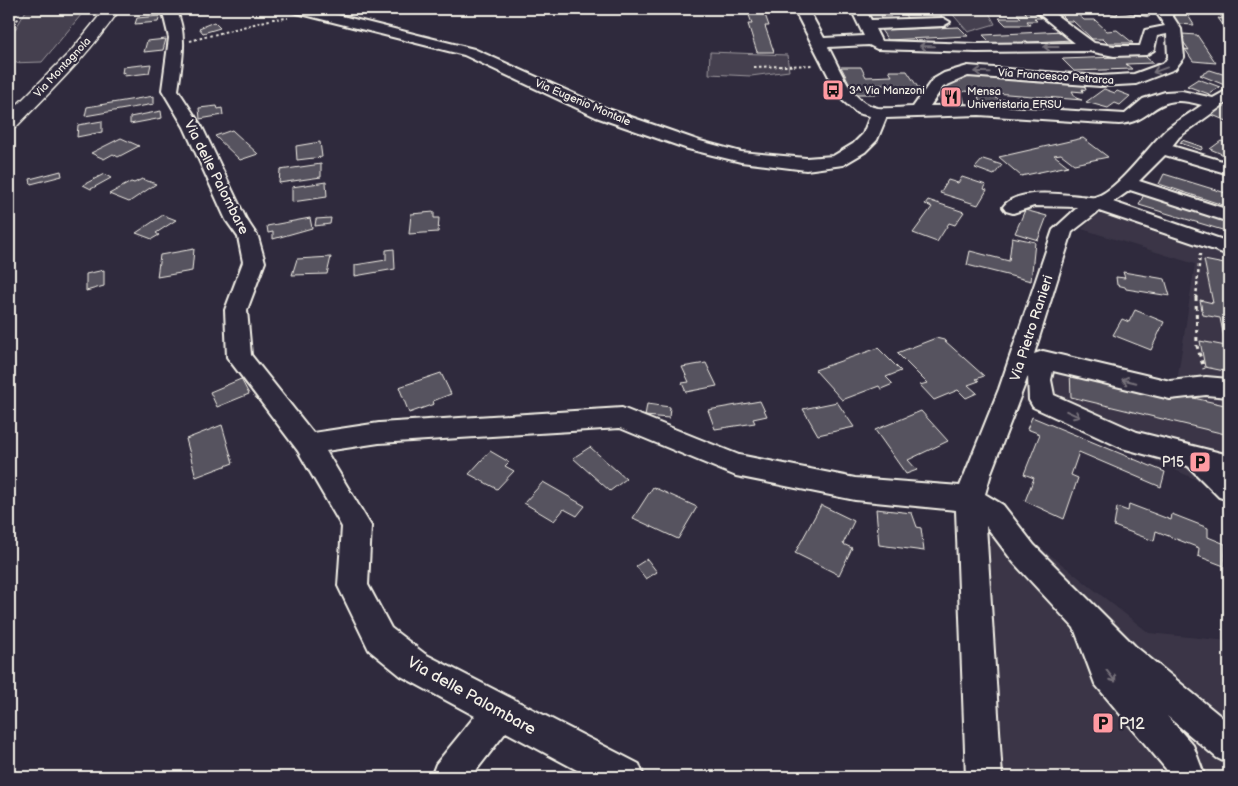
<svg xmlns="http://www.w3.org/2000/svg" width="1238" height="786" viewBox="0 0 1238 786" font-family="'Balsamiq Sans',sans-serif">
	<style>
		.built { fill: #3b3647 }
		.green { fill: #454050; stroke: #9c989c }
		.building { fill: #56525f; stroke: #f4f1e8 }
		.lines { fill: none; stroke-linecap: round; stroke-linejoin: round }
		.minor-casing { stroke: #f4f1e8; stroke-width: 4 }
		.major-casing { stroke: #f4f1e8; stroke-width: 3 }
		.path-far2 { stroke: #f4f1e8; stroke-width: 2; stroke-dasharray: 2.5 2.5; stroke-linecap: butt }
		.path-far1 { stroke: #f4f1e8; stroke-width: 2.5; stroke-dasharray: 3 3; stroke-linecap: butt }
		.path { stroke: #f4f1e8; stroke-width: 3; stroke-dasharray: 4 4; stroke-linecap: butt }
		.minor { fill: #2f2a3d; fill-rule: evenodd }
		.major { fill: #2f2a3d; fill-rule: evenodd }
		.oneway { stroke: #747079 }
		.labels { text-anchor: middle; stroke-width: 4.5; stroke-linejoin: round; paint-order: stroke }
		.far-street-label { font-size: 11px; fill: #f4f1e8; stroke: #2f2a3d }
		.far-poi-label { font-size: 11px; fill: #f4f1e8; stroke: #2f2a3d; text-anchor: start }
		.street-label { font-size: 14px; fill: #f4f1e8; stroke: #2f2a3d }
		.poi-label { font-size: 14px; fill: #f4f1e8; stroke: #2f2a3d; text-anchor: end }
		.near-street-label { font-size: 16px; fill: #f4f1e8; stroke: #2f2a3d }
		.near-poi-label { font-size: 16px; fill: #f4f1e8; stroke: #2f2a3d; text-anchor: start }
	</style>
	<rect width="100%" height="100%" fill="#2f2a3d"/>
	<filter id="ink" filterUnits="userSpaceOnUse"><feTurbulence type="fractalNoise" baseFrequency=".02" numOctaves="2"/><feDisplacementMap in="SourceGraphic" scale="10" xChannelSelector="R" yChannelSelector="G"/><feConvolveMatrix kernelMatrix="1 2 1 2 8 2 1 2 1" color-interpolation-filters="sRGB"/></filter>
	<g filter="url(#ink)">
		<g class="built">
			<path d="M1123 206 1229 242V542L1224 492 1022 401 1037 355 1177 382 1195 264 1082 229 1096 216Z"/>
			<path d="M980 516 1016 557 1040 547 1149 633 1229 641V777H993Z"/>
		</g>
		<g class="green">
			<path d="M27 9H86L42 62 9 63V40Z"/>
			<path d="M948 9H987L995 24 968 32Z"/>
			<path d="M710 52 787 55 789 71 751 76 709 74Z"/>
		</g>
		<g class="building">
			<path d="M192 9H215L200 13H193Z"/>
			<path d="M747 9H763L769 26H765L774 52H757L748 24H752Z"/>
			<path d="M873 9H904L905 10 889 12 891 16H881L883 19H870L866 12H875Z"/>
			<path d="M933 9H943L949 13H939L942 16 932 17 934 20H909L904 14 926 13 924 10Z"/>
			<path d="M1049 9H1072L1084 20H1095L1107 31 1117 30 1133 43H1107L1103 39H1092L1073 21H1067L1060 14H1054Z"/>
			<path d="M1099 9H1152L1149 17 1118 11 1117 15 1098 11Z"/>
			<path d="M1169 9H1184L1194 25 1178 24Z"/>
			<path d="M1201 9 1229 10V33L1218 18 1223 19 1216 10Z"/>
			<path d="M1024 11H1034L1041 18H1034L1037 21H1027L1030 25H1006L999 18H1021L1017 14H1027Z"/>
			<path d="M160 16 158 22 135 24 137 18Z"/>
			<path d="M214 22 220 28 203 33 199 28Z"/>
			<path d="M959 27 968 36 888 40 881 30Z"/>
			<path d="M1063 31 1073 40 992 44 983 35Z"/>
			<path d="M1182 34 1197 35 1216 63 1193 61 1185 49 1189 50 1180 37 1184 38Z"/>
			<path d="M166 39 163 50 144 52 147 41Z"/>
			<path d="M1112 52H1140L1153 63 1126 64 1132 69 1074 71 1062 59 1117 57Z"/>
			<path d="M151 64 149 73 124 76 125 72 122 73 123 67Z"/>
			<path d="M841 67H861L866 77 892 76 889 71H907L921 92 899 93 894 85H875L880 94H855Z"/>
			<path d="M1210 70 1229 76V84L1227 86 1200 75Z"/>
			<path d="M968 76 1084 84 1086 90 1082 89 1083 92 1072 91 1076 98 1082 100 995 93 997 99 1014 100 1016 108 981 105 977 93 965 91 962 93 965 104 940 99 938 92 955 78Z"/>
			<path d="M1198 79 1220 87 1209 94 1187 86Z"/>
			<path d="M1104 89 1115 93 1117 91 1130 96 1120 105 1115 103 1108 108 1086 102Z"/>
			<path d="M154 96V104L85 116 87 107Z"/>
			<path d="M1229 100V122L1210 114Z"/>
			<path d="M217 106 218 109 222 108 223 115 200 119 199 108Z"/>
			<path d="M161 111 162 118 130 124V117Z"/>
			<path d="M102 121V132L77 137 78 125Z"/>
			<path d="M232 130 258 154 240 160 215 136Z"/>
			<path d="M121 138 139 146 118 157 113 154 104 159 91 153Z"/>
			<path d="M1083 138 1108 157 1074 164 1061 154 1054 155 1068 166 1021 176 999 157Z"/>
			<path d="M1182 140 1203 147 1201 150 1180 143Z"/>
			<path d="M1221 141 1229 144V157L1210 149Z"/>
			<path d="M320 142 322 157 297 160 296 146Z"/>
			<path d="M983 159 1002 165 994 175 975 168Z"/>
			<path d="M321 164V177L279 183 280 170Z"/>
			<path d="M61 171 62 176 31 184 30 179Z"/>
			<path d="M104 174 111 178 91 189 83 185Z"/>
			<path d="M1164 174 1229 194V207L1159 184Z"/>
			<path d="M962 177 986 185 984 189 987 190 978 205 940 193 948 180 958 183Z"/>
			<path d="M142 179 156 184 129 202 109 194 131 182 134 183Z"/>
			<path d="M326 182 327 197 292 202V187Z"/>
			<path d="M1144 194 1229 218V232L1139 205Z"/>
			<path d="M928 200 964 212 955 225 949 223 937 242 913 233 932 207 925 204Z"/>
			<path d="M1025 210 1047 216 1038 240 1015 233Z"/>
			<path d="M434 212V218H439L438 232 409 234 411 214Z"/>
			<path d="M163 215 176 220 156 233 159 235 152 239 136 233Z"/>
			<path d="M310 218 312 228 273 239V232L268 233 267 226Z"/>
			<path d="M331 218 330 224 315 226 316 219Z"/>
			<path d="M1012 237 1035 242 1031 281 967 265 970 251 1009 261Z"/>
			<path d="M194 249 192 271 157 277 160 255Z"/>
			<path d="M394 249 395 269 355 276V265L386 260V250Z"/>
			<path d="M331 257 327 274 292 275 297 259Z"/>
			<path d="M1204 260 1229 265V372L1205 367 1200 341 1226 346 1220 318 1203 315 1200 300 1213 303Z"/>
			<path d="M104 270V286L86 291V274Z"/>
			<path d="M1123 272 1165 279 1170 296 1126 289 1125 287 1117 285 1116 277 1125 278Z"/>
			<path d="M1135 310 1164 322 1151 350 1113 335 1122 319 1129 322Z"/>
			<path d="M936 338 944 340 984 376 976 379 979 381 968 385 977 393 966 398 958 390 934 400 920 385 927 383 897 353Z"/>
			<path d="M878 348 901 371 886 377 893 384 881 389 879 386 842 400 815 370Z"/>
			<path d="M706 363 717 386 686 392 682 383 689 382 682 367Z"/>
			<path d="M1070 370 1229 406V435L1071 397Z"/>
			<path d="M441 373 451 394 433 401 434 404 409 413 399 387Z"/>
			<path d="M241 379 249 394 217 407 210 392Z"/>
			<path d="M760 401 767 416 753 419 755 423 715 429 708 410Z"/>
			<path d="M837 402 854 427 818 435 803 409Z"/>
			<path d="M647 404 670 407 669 418 645 416Z"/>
			<path d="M921 411 948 441 908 460 917 470 906 474 875 430Z"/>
			<path d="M1032 417 1165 472 1161 487 1079 452 1071 475 1078 478 1064 519 1025 501 1034 478 1024 474 1040 434 1027 429Z"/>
			<path d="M222 425 233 463 196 477 186 439Z"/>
			<path d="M590 447 626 479 610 491 573 458Z"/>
			<path d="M490 451 509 462 505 466 514 471 497 489 469 474Z"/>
			<path d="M543 482 585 506 577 516 564 509 554 521 524 503Z"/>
			<path d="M653 487 697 507 678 539 633 518Z"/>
			<path d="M1129 504 1171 520 1172 514 1208 528V537L1225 544 1224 566 1198 556 1199 548 1156 531 1154 541 1114 526 1117 507 1128 511Z"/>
			<path d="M821 505 854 521 843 544 852 548 839 575 795 553Z"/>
			<path d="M876 509 912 513 917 527 921 528 924 551 879 545Z"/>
			<path d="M647 559 657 572 646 579 636 566Z"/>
		</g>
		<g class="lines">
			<g class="minor-casing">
				<path id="minor" d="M162 9H176C188 35 182 62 178 90L202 127 246 219 258 237 265 262 247 310 251 355 313 433 379 423 622 408 739 455 855 478 960 486 999 389 1053 230 1078 207 1034 206 1013 213 1006 211 1003 207C1016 188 1060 194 1080 196 1084 196 1091 198 1095 197 1118 191 1149 145 1167 129 1178 120 1191 113 1202 105 1151 90 1157 122 1119 124L979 115 886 118 877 140 865 152 843 165 806 170 741 162 688 149 596 117 464 55 293 12 291 9H314L474 49 608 109 700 141 741 152 806 158 833 156 853 144 863 134 870 116 857 113 840 98 794 9H808L824 38 864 36 851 9H865L871 20 943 18 950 22 943 26 875 29 881 41 976 44 1075 43 1033 9H1048L1094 43 1114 46H1140L1145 30 1165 26 1154 9H1168L1181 29 1184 57 1175 69 1136 84 1100 86 968 76 943 87 930 106 979 105 1125 114 1143 99 1165 92 1182 91 1213 98 1229 89V101L1179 137 1172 146 1229 163V174L1165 155 1139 181 1229 210V222L1130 190 1113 202 1229 242V255L1099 211 1072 232 1034 354 1043 351 1170 381 1206 377 1229 379V397L1206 395 1170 399 1053 371 1051 380 1054 395 1137 432 1229 455V500L1219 497 1188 466 1122 448 1033 407 1029 400 1028 376 992 470 985 494 1003 505 1034 545 1135 646 1229 723V764L1217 758 1167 716 1193 745 1205 777H1169L1166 769 1095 684 1074 628 1014 563 986 526 1002 777H966L956 510 855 500 736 476 620 428 379 443 326 451 371 526 368 585 391 628 425 654 639 764 644 777H590L506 732 471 777H431L436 764 475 716 401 676 369 650 338 586 342 527 298 451 227 357 225 310 243 262 238 237 226 220 184 127 162 90 169 38ZM1167 34 1168 57 1164 63 1134 74 1100 76 968 66 944 73 932 80 913 107C902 107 889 109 878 108 851 104 840 68 828 47L869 45 877 49 976 52 1089 51 1114 56 1146 55 1154 50 1157 36Z"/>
			</g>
			<g class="major-casing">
				<path id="major" d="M105 9H120C90 53 53 89 16 127L9 129V113L71 51Z"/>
			</g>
			<g class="path-far2">
				<path d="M9 27 18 19 20 9"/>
				<path d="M190 41 273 19 288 18"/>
				<path d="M754 67 813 65"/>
			</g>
			<path class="path-far1" d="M1196 298 1200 254"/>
			<path class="path" d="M1196 297 1197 346 1204 369"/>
			<use href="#minor" class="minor"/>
			<use href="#major" class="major"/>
		</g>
		<defs><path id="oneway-shaft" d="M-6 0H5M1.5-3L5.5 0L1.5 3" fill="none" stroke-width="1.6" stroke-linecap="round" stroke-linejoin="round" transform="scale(1.25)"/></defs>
		<g class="oneway">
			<use href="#oneway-shaft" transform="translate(927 46) rotate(-179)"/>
			<use href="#oneway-shaft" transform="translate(1051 47) rotate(180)"/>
			<use href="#oneway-shaft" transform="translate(1160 70) rotate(160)"/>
			<use href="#oneway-shaft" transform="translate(982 72) rotate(-178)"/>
			<use href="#oneway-shaft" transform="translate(1129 381) rotate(-167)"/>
			<use href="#oneway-shaft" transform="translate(1073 414) rotate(25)"/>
			<use href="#oneway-shaft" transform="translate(1111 676) rotate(52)"/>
		</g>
	</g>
	<defs>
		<g id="bus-square" transform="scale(1.125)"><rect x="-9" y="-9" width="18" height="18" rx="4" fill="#ff9aa2" stroke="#2f2a3d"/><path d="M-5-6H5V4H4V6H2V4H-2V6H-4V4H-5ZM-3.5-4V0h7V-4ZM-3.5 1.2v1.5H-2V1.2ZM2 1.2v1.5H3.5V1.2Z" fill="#111"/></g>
		<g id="restaurant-square" transform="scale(1.125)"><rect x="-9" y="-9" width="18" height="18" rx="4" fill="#ff9aa2" stroke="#2f2a3d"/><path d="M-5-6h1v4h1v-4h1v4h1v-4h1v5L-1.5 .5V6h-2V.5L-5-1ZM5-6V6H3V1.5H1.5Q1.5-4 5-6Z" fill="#111"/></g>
		<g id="parking-square" transform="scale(1.125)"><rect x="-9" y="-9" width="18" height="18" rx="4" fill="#ff9aa2" stroke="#2f2a3d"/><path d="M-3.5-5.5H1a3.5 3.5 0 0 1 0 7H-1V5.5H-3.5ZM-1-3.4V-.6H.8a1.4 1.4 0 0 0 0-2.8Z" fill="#111"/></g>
	</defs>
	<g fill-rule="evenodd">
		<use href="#bus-square" x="833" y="90"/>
		<use href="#restaurant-square" x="951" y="97"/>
		<use href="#parking-square" x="1200" y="462"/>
		<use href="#parking-square" x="1103" y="723"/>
	</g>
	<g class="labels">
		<g class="far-street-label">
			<text transform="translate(62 67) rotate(-47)" y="4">Via Montagnola</text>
			<text transform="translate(1056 76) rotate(4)" y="4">Via Francesco Petrarca</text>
			<text transform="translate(583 102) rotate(23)" y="4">Via Eugenio Montale</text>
		</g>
		<g class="far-poi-label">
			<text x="849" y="94">3^ Via Manzoni</text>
			<text x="967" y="95">Mensa<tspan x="967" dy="13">Univeristaria ERSU</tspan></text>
		</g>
		<g class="street-label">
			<text transform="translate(217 177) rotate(63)" y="5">Via delle Palombare</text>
			<text transform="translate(1031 328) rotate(-72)" y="5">Via Pietro Ranieri</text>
		</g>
		<g class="poi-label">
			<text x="1184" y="467">P15</text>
		</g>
		<g class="near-street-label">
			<text transform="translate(472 695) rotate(29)" y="6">Via delle Palombare</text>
		</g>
		<g class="near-poi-label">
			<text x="1119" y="729">P12</text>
		</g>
	</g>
	<rect width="1238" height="786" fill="none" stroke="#2f2a3d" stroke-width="30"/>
	<rect x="15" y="15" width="1208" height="756" fill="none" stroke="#f4f1e8" stroke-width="2" filter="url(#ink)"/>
</svg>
